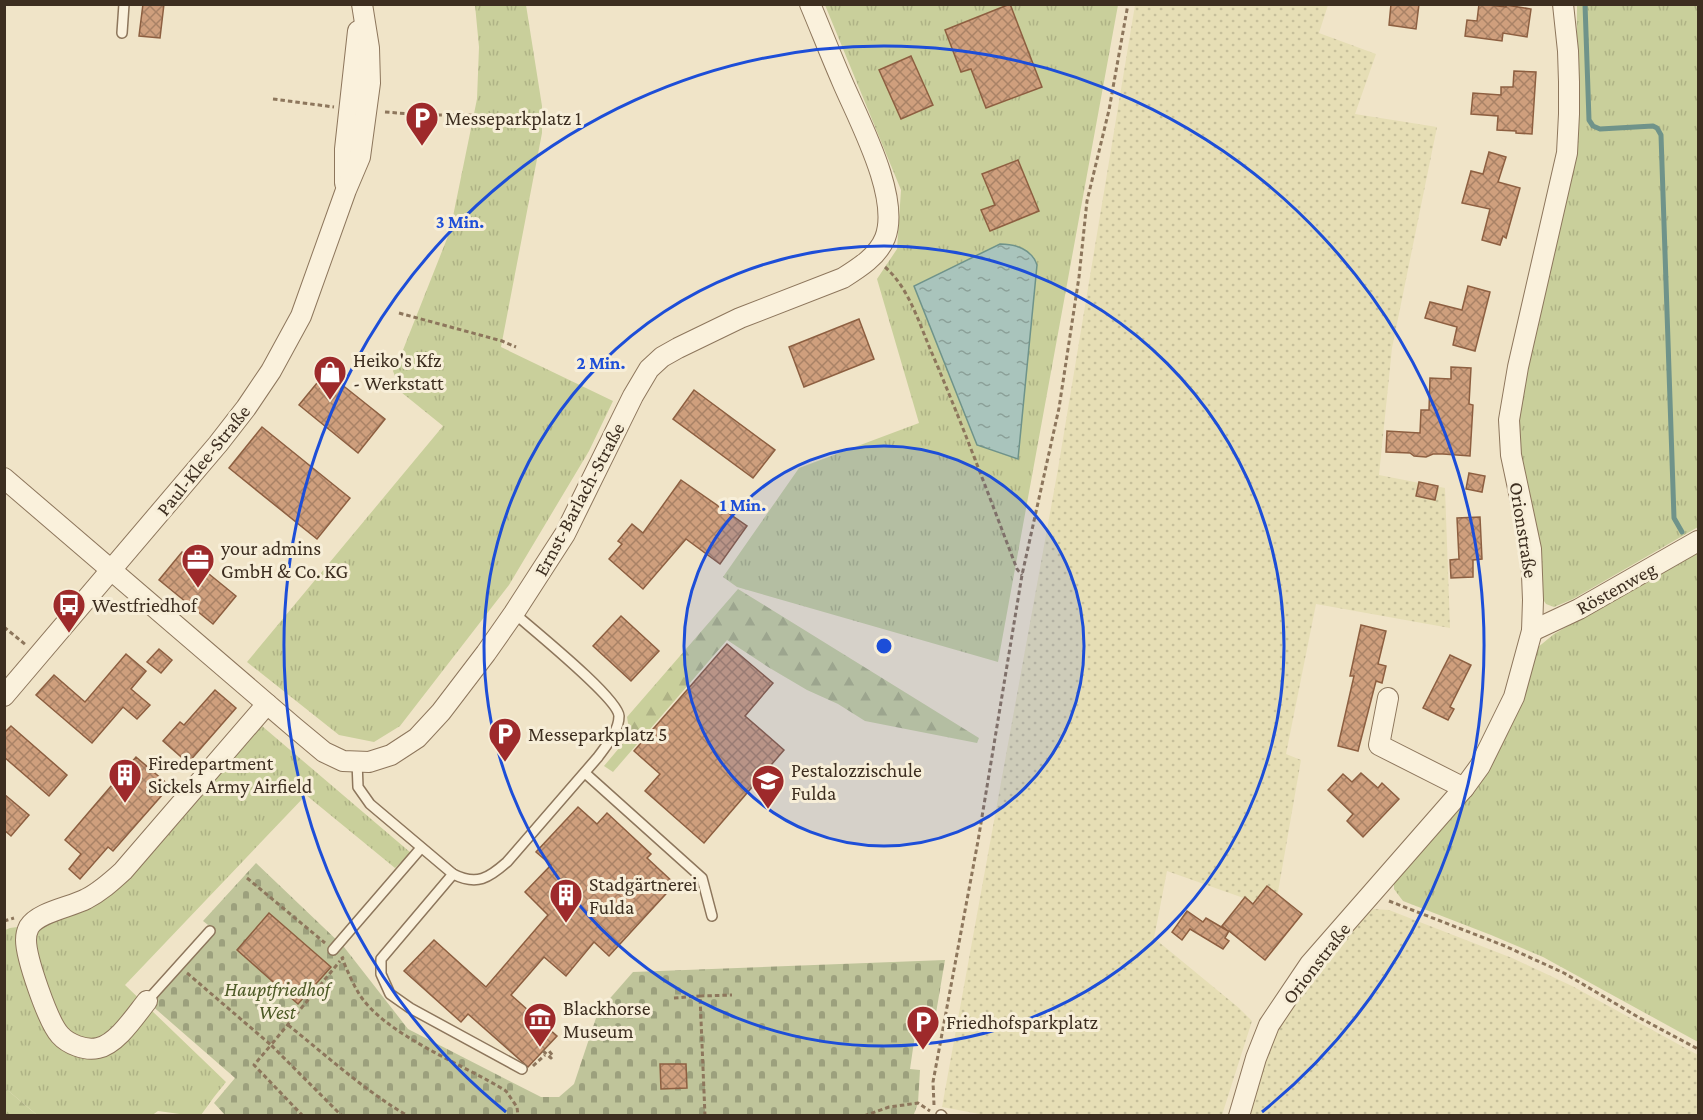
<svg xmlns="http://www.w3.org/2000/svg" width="1703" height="1120" viewBox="0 0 1703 1120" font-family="'Crimson Pro',serif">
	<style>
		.farmland { fill: url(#farmland-dots) }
		.grass { fill: url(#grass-tufts) }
		.forest { fill: url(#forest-firs) }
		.cemetery { fill: url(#cemetery-stones) }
		.water { fill: url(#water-ripples); stroke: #6f938a; stroke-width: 1.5 }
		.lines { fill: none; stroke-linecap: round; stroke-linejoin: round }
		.stream { stroke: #6f938a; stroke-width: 5 }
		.building { fill: url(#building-cross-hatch); stroke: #8d5f41; stroke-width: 1.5 }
		.service-casing { stroke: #8d765c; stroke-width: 12 }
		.minor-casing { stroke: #8d765c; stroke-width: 22 }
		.path { stroke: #8d765c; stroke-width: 3; stroke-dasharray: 4.5 3; stroke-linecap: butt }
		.service { stroke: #faf1dc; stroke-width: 9 }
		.minor { stroke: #faf1dc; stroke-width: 20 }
		.ring { fill: none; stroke: #1d4ed8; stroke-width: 3 }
		.labels { text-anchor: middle; stroke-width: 6; stroke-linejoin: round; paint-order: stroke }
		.poi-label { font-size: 20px; fill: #3d2e20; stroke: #f7eed8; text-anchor: start }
		.street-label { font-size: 20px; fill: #3d2e20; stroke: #f7eed8 }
		.park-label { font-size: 20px; font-style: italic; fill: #4d5a26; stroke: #f7eed8 }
		.centre { fill: #1d4ed8; stroke: #f7eed8; stroke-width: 3 }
		.ring-label { font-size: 18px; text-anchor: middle; font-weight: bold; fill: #1d4ed8; stroke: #f7eed8; stroke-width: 6; stroke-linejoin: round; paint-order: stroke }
	</style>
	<defs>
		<pattern id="farmland-dots" width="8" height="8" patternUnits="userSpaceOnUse" patternTransform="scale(1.5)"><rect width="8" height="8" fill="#e6deb5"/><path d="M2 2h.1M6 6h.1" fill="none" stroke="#c6bf9b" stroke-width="1.8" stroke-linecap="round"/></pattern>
		<pattern id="grass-tufts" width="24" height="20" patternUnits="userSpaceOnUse" patternTransform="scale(1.5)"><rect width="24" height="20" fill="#c9cf9b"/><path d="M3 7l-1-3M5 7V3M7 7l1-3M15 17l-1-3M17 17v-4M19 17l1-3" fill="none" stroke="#aeb285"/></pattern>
		<pattern id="forest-firs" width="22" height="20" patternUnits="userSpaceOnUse" patternTransform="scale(1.5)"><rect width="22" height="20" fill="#c9cf9b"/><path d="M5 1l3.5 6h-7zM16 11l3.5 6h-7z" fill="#aeb285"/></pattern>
		<pattern id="cemetery-stones" width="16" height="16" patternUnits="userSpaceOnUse" patternTransform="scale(1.5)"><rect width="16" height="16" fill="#bfc49a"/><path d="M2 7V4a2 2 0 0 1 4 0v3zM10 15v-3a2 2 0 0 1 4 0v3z" fill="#9ca07d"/></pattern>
		<pattern id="water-ripples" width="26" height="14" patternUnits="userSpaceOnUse" patternTransform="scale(1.5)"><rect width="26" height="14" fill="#a9c4bc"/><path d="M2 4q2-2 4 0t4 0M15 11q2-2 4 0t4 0" fill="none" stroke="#8ba098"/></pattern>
		<pattern id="building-cross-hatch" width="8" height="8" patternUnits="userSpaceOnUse" patternTransform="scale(1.5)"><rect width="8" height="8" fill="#cf9f7d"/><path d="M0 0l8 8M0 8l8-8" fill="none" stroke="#a98266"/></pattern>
	</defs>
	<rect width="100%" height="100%" fill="#f0e4c8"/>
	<g class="farmland">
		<path d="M1135 5H1328L1319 33 1376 54 1355 114 1437 127 1392 348 1379 475 1445 488 1450 628 1316 604 1286 754 1301 760 1275 909 1167 871 1154 938 1239 1008 1252 1021 1222 1115 990 1116 942 1107 1058 469Z"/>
		<path d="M1374 909 1389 910 1512 958 1572 986 1698 1055V1115L1248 1116 1267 1051 1297 997 1363 916Z"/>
	</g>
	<g class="grass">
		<path d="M475 5H526L542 106V133L501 347 613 401 589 451 509 585 400 726 374 742 339 735 247 662 443 426 401 392 393 371 401 355 450 231 477 99 479 47Z"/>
		<path d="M825 5H1118L998 662 737 587 723 577 799 468 919 423 877 279 897 249 901 190Z"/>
		<path d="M1577 5H1698V527L1573 599 1554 607 1546 604 1540 595 1539 562 1516 423 1576 138Z"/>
		<path d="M1698 550V1042L1543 957 1491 935 1403 901 1394 889V882L1432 836 1537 648 1554 634Z"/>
		<path d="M262 726 411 853 395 868 306 795 125 985 226 1082 214 1097 201 1115H187L158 1111 151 1116 37 1115 5 1088V930L10 928 48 923 105 898 155 850Z"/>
	</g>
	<g class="forest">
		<path d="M738 589 979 738 977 743 865 721 838 704 807 690 768 667 727 640 613 772 604 766 630 735 627 717Z"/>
		<path d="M4 1088H5L37 1115H5Z"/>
	</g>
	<path class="cemetery" d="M256 863 344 947 408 1029 541 1097H559L574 1084 598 1012 633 972 945 960 933 1031 916 1028 910 1069 920 1070 918 1103 914 1114 225 1115 214 1103 235 1078 150 1004 216 931 203 921Z"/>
	<path class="water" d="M1000 244C1015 244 1032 249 1037 265L1018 459 977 445 914 286Z"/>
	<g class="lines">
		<path class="stream" d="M1585 4 1589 120 1593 126 1600 129 1653 126 1657 128 1661 135 1674 518 1682 532"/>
	</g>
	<g class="building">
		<path d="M143 4H164L160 38 139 36Z"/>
		<path d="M1010 4 1042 87 986 108 971 69 961 72 945 30Z"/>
		<path d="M1391 4H1419L1416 29 1389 25Z"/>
		<path d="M1479 4 1506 7V5L1531 9 1527 37 1503 33 1502 41 1465 36 1467 20 1477 21Z"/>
		<path d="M911 56 933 105 901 119 879 70Z"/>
		<path d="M1514 71 1536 72 1532 134 1516 133V131L1497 130 1498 116 1471 114 1473 93 1501 95V87H1513Z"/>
		<path d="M1489 152 1506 157 1498 182 1520 188 1506 238 1503 236 1500 245 1482 240 1490 209 1462 203 1471 171 1483 174Z"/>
		<path d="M1018 160 1039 211 990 231 981 210 995 205 982 174Z"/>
		<path d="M1468 286 1490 292 1475 351 1453 345 1457 327 1425 318 1430 302 1462 310Z"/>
		<path d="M859 319 874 359 804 387 789 347Z"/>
		<path d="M1451 367 1471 368 1469 404 1473 405 1470 456 1443 454H1433L1426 457 1414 456 1410 453 1386 452 1387 431 1420 433 1421 410H1429L1430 378 1451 379Z"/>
		<path d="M326 372 385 419 358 453 299 405Z"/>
		<path d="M694 390 775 450 753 478 673 419Z"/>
		<path d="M262 427 350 498 317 539 229 468Z"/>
		<path d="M1469 473 1485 476 1482 492 1466 489Z"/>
		<path d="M681 480 747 526 720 564 686 539 643 589 609 559 622 544 618 541 632 524 643 533Z"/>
		<path d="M1419 482 1438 486 1435 500 1416 496Z"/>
		<path d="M1480 517 1482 559 1473 560V577L1451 578 1450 560 1459 559 1457 518Z"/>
		<path d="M182 552 236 596 213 624 159 580Z"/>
		<path d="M621 616 659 651 631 681 593 646Z"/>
		<path d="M1361 625 1386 631 1378 664 1386 666 1382 683 1376 681 1358 751 1338 746 1354 676H1350Z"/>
		<path d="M727 644 773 683 745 716 784 750 704 843 645 791 660 774 634 751Z"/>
		<path d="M159 649 172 660 161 673 147 662Z"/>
		<path d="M126 654 146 671 131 689 150 705 137 719 123 707 92 743 36 695 54 675 85 702Z"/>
		<path d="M1450 655 1471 665 1450 707 1454 709 1448 720 1423 708Z"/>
		<path d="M215 690 236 708 188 763 163 741 180 722 184 725Z"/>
		<path d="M11 726 67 775 49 796 4 757V733Z"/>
		<path d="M136 757 170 786 113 851 108 847 80 879 69 869 81 854 65 840Z"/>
		<path d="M1361 773 1378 788 1382 783 1399 799 1363 837 1347 821 1353 814 1328 790 1343 774 1352 782Z"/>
		<path d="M4 794 29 815 11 836 4 830Z"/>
		<path d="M578 807 597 824 607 813 651 854 647 858 675 884 609 956 594 942 566 976 544 957 511 995 557 1036 528 1067 468 1014 461 1022 404 971 434 940 486 987 548 915 525 892 551 865 536 852Z"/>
		<path d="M1267 886 1302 914 1265 960 1229 931 1225 938 1229 941 1223 949 1190 929 1182 940 1172 932 1187 911 1203 922 1206 918 1228 931 1222 926 1245 897 1253 904Z"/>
		<path d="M269 913 331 967 298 1004 237 950Z"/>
		<path d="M660 1064H686L687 1088 661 1089Z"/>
	</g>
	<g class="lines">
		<g class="service-casing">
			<g id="service">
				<path d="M122 33 124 4"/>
				<path d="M357 761 358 787 370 804 453 874C477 886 489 878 507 862L598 757C606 746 619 731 619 716 618 698 532 629 514 613"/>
				<path d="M585 773 702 878 712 916"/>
				<path d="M453 874 381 959V974L390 994 410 1008 522 1069"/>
				<path d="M333 950 421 848"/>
				<path d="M147 1001 210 931"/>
				<path d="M941 1115 942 1116"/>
			</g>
		</g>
		<g class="minor-casing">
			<g id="minor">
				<path d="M345 183V149L358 31"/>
				<path d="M4 478 294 727 324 752 343 761 369 762 391 755 417 738 441 712 486 653 514 613 565 534 633 396 649 369 662 357 678 348 740 318 843 278C859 268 878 256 885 238 901 197 858 119 842 81 831 56 821 30 810 4"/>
				<path d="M1532 631 1579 609 1698 541"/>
				<path d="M4 696 218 444 246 408 271 371 301 316 346 190 360 157 370 83 369 48 362 4"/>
				<path d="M1388 698 1379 745 1464 788"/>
				<path d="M147 1001C135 1016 117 1044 98 1048 85 1051 68 1044 60 1035 48 1022 26 958 26 940 26 936 27 931 29 927 38 912 71 907 86 899 100 892 111 882 123 871L267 704"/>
				<path d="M1239 1116 1256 1058 1269 1025 1310 964 1464 788 1480 766 1514 697 1532 631 1533 600 1531 549 1511 455 1509 420 1518 367 1567 153 1569 114V82L1568 51 1563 4"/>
			</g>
		</g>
		<g class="path">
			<path d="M273 99 334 107"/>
			<path d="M385 112 424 115H468L554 123"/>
			<path d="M885 267C909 288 919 323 931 351 962 423 989 496 1017 569L1022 575"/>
			<path d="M399 313 502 341 516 347"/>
			<path d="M4 627 26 645"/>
			<path d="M247 878 325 943"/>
			<path d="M1389 901 1505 946 1564 973 1638 1017 1698 1049"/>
			<path d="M4 921 14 918"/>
			<path d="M344 957 342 958C347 970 352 982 358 992 382 1034 465 1065 506 1091L517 1107 518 1116"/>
			<path d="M187 973 271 1045 340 961"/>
			<path d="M674 998 700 996"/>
			<path d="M288 1025C327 1056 365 1091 408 1116"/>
			<path d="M543 1051 551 1058 553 1056 549 1051 548 1052"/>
			<path d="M533 1066 545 1055"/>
			<path d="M934 1105 933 1082 978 841 1022 575 1059 408 1079 277 1087 201 1109 110 1128 4"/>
			<path d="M303 1116 254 1065 271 1045 342 1116"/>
			<path d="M705 1116 700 996 732 995"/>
			<path d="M864 1116 889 1107 918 1103 930 1111"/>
		</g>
		<use href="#service" class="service"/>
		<use href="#minor" class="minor"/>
	</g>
	<circle cx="884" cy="646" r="200" fill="#1d4ed8" fill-opacity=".12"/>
	<g class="ring">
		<circle cx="884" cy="646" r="200"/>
		<circle cx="884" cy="646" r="400"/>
		<path d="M506 1112A600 600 0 1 1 1262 1112"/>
	</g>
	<defs>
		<g id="parking-pin" transform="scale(1.725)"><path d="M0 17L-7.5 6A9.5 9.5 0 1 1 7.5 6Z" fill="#9e2a2b" stroke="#f7eed8"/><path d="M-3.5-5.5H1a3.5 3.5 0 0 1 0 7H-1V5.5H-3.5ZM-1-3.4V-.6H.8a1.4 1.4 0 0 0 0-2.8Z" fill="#fff"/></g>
		<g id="shop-pin" transform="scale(1.725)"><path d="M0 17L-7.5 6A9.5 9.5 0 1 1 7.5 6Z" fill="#9e2a2b" stroke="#f7eed8"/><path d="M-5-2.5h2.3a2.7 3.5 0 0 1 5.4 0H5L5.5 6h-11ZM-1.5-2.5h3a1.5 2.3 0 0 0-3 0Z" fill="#fff"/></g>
		<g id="office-pin" transform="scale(1.725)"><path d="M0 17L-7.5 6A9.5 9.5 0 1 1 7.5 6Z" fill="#9e2a2b" stroke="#f7eed8"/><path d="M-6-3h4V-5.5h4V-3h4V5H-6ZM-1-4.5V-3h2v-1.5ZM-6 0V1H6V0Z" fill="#fff"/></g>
		<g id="bus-pin" transform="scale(1.725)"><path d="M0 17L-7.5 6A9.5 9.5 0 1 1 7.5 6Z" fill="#9e2a2b" stroke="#f7eed8"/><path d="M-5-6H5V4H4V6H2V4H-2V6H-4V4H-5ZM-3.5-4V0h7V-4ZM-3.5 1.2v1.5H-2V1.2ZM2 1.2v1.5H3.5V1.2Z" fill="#fff"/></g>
		<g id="building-pin" transform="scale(1.725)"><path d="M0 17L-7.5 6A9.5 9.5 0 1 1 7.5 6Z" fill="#9e2a2b" stroke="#f7eed8"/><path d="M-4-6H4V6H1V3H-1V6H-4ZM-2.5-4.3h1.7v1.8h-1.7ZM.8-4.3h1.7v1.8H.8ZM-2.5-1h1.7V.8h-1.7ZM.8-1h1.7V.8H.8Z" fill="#fff"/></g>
		<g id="school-pin" transform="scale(1.725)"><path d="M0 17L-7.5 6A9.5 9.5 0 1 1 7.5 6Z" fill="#9e2a2b" stroke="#f7eed8"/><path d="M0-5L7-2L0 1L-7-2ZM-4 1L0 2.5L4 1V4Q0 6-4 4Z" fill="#fff"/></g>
		<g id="museum-pin" transform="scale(1.725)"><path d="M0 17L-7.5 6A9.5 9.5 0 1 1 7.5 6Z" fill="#9e2a2b" stroke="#f7eed8"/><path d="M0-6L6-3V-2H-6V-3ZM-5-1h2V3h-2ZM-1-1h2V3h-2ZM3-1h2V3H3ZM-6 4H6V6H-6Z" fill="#fff"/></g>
	</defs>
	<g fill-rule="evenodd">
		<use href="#parking-pin" x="422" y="118"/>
		<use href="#shop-pin" x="330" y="372"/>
		<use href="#office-pin" x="198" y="560"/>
		<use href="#bus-pin" x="69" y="605"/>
		<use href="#parking-pin" x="505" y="734"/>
		<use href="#building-pin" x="125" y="775"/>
		<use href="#school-pin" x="768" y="781"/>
		<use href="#building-pin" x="566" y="895"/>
		<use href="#museum-pin" x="540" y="1019"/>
		<use href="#parking-pin" x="923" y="1022"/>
	</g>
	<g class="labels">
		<g class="poi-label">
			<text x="445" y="125">Messeparkplatz 1</text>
			<text x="353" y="367">Heiko's Kfz<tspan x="353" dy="23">- Werkstatt</tspan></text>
			<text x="221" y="555">your admins<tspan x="221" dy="23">GmbH &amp; Co. KG</tspan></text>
			<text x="92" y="612">Westfriedhof</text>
			<text x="528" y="741">Messeparkplatz 5</text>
			<text x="148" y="770">Firedepartment<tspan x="148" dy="23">Sickels Army Airfield</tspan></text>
			<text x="791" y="777">Pestalozzischule<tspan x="791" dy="23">Fulda</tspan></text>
			<text x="589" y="891">Stadgärtnerei<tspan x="589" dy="23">Fulda</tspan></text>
			<text x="563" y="1015">Blackhorse<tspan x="563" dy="23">Museum</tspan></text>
			<text x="946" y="1029">Friedhofsparkplatz</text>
		</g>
		<g class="street-label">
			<text transform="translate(203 460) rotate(-51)" y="7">Paul-Klee-Straße</text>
			<text transform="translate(579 499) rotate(-62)" y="7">Ernst-Barlach-Straße</text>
			<text transform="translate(1524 530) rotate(81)" y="7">Orionstraße</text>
			<text transform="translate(1616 588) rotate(-29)" y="7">Röstenweg</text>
			<text transform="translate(1316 963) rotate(-52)" y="7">Orionstraße</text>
		</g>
		<g class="park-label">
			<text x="277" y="996">Hauptfriedhof<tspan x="277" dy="23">West</tspan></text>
		</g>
	</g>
	<circle cx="884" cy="646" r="9" class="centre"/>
	<g class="ring-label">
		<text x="460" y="228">3 Min.</text>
		<text x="601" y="369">2 Min.</text>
		<text x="743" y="511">1 Min.</text>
	</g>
	<rect width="1703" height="1120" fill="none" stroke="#3d2e20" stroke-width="12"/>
</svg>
